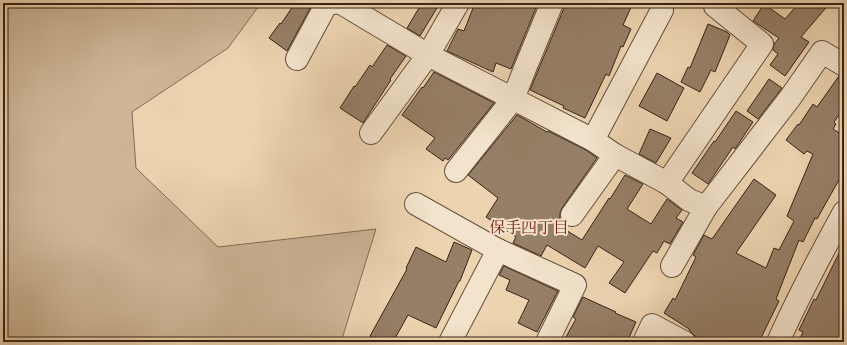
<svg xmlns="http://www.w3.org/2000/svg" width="847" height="345" viewBox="0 0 847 345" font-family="'IM FELL English','Noto Serif JP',serif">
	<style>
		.green { fill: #ceb697; stroke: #826c56 }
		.building { fill: #967f67; stroke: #372316 }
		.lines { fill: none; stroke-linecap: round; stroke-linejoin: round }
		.minor-casing { stroke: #644f3d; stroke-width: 24 }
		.minor { stroke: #f3e3cc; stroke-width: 22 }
		.labels { text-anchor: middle; stroke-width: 4; stroke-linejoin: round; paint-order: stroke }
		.neighbourhood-label { font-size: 16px; fill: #7a1f14; stroke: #f3e3cc }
	</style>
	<rect width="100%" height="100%" fill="#edd4b1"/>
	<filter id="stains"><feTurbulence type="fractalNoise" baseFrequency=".005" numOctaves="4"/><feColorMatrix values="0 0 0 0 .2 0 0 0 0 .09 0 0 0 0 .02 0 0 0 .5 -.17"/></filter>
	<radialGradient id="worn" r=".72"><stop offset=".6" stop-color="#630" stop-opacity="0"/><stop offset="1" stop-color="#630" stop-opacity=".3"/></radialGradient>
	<path class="green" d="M3 3H261L228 48 132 112 136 168 218 247 376 229 341 342H3Z"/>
	<g class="building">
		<path d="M295 3H313L287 51 269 38 280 23 281 24Z"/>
		<path d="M422 3H440L420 36 407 28Z"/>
		<path d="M475 3H538L511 69 496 63 493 72 447 51 458 29 464 31Z"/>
		<path d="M564 3H633L623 25 631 29 623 47 621 46 609 76 606 74 585 118 563 108 564 106 530 90 564 8Z"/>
		<path d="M799 3H830L801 37 809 42 785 76 770 65 778 54 773 50 774 44 779 38 753 21 764 4 785 19Z"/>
		<path d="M708 24 727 32 730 35 715 72 711 70 700 92 681 82 688 67 690 68Z"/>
		<path d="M387 45 406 56 390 79 391 80 363 123 340 108 354 86 355 87 370 65 372 67Z"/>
		<path d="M434 72 494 103 448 160 445 158 443 161 426 149 435 138 402 115 422 87 423 88Z"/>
		<path d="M657 73 684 88 667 121 639 106Z"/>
		<path d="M839 76 844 77V108L834 122 836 124 833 129 844 136V171L817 219 815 218 803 242 799 240 776 299 779 301 759 342H706L695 336 689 330V329L664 313 673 298 675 300 696 257 693 255 704 235 712 239 754 179 776 195 736 253 766 268 774 248 779 250 794 221 787 216 813 154 807 151 804 154 786 140 798 124 799 125 813 104 817 107Z"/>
		<path d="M769 79 782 88 758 119 747 111Z"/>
		<path d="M736 111 753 122 735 149 733 147 708 184 692 173 714 141 715 142Z"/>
		<path d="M517 115 547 132 548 131 586 150 597 158 562 208 560 213V217L556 224 582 240 609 198 610 199 625 175 643 184 627 209 651 224 667 199 682 210 676 218 683 222 670 244 664 241 657 253 653 251 625 293 609 283 624 262 598 246 585 268 547 245 541 256 513 243 516 237 486 217 498 198 468 175Z"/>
		<path d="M650 129 671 138 656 163 639 154Z"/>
		<path d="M454 242 472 250 460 281H459L436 328 408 315 393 342H381L370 336 407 269 406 268 416 247 446 262Z"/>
		<path d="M844 243V342H798L803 332 799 330 814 299 816 300Z"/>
		<path d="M504 266 558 291 537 332 518 323 529 300 506 290 510 280 499 275Z"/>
		<path d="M583 297 616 312 615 313 636 322 627 342H563L576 319 573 317Z"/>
	</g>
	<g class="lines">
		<g class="minor-casing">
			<g id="minor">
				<path d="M341 3 428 55 593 140 615 155 667 183 689 200 706 207"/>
				<path d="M297 59 327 3H334"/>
				<path d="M371 133 428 55 458 3"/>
				<path d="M593 140 662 10"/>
				<path d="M456 171 513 99 526 66 552 3"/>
				<path d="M667 183 762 44 715 6"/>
				<path d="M416 204 498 250 575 285 547 342"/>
				<path d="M572 215 615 155"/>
				<path d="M672 266 706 207 790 98 822 52 844 65"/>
				<path d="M450 342 498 250"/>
				<path d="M644 342 652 325 684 342"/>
				<path d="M778 342C798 297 821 254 844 212"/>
			</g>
		</g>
		<use href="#minor" class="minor"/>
	</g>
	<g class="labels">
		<g class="neighbourhood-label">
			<text x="529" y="233">保手四丁目</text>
		</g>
	</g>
	<rect width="847" height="345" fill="none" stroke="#edd4b1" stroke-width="16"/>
	<rect x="4" y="4" width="839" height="337" fill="none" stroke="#372316" stroke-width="2"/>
	<rect x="8" y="8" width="831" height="329" fill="none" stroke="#372316"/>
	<rect width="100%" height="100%" filter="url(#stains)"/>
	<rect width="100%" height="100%" fill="url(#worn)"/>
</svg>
